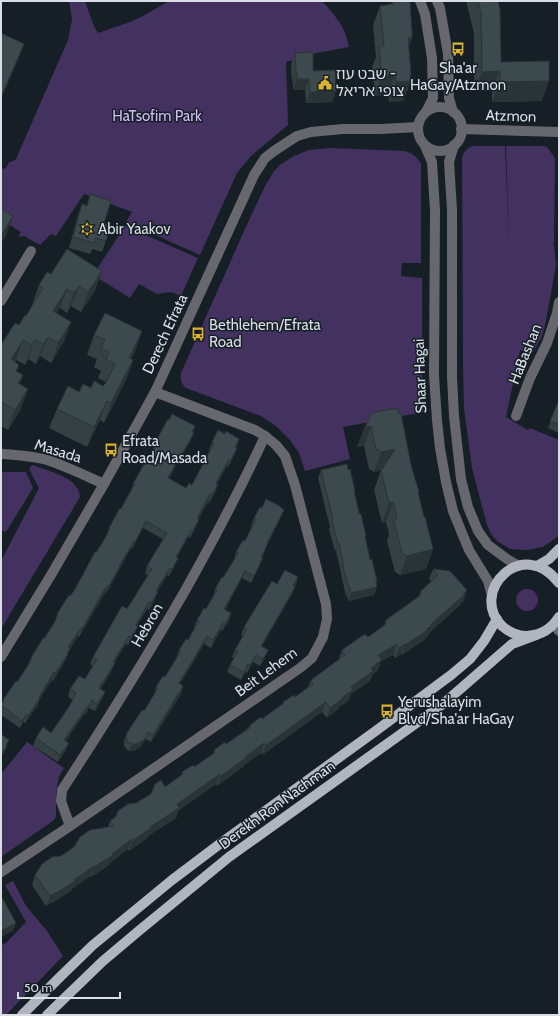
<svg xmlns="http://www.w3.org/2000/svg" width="560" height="1016" viewBox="0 0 560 1016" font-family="Cabin,'Noto Sans Hebrew',sans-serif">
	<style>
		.green { fill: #43315f }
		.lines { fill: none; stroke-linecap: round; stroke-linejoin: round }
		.minor { stroke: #67686e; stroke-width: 10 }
		.major { stroke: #b1b5c0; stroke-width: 10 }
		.wall { fill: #344042 }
		.shaded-wall { fill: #2a3436 }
		.building { fill: #3c4a4d; stroke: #2a3436 }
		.labels { text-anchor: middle; stroke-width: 3; stroke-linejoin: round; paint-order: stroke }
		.poi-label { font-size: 15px; fill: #d9dfe4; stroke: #151f25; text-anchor: start }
		.park-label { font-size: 15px; fill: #d1bcfa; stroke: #151f25 }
		.street-label { font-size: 15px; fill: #d9dfe4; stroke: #151f25 }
	</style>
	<rect width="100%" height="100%" fill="#151f25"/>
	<g class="green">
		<path d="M69 1H85L93 24 98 33 127 23 139 18 169 1H322C335 15 346 28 349 47L317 53 286 62 288 125 251 156 237 173 200 255 126 222 132 212 84 194 56 236 51 234 40 245 24 236 20 237 19 236 21 232 1 220V169L6 168 9 162 13 161 16 159 68 40 72 19Z"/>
		<path d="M473 146H505L509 242 506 146H543L547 147 555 158 554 244H551L554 245 556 266 545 325 542 336 532 354 520 350 506 417 528 430 530 428 559 440V534L557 537 543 547 527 550 510 549 497 541 491 534 487 525 480 499 472 468 464 409 463 369 462 159C463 152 467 148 473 146Z"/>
		<path d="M330 148 405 151C413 154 417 156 421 164V263H402L401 276 422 278V389L424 412 343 427 350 459 305 471 299 453 290 440 277 427 261 416 186 388C181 383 180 380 181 373L244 231 265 186 274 171 280 165 294 156 309 150Z"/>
		<path d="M125 226 198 258 181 296 171 292 157 294 139 284 130 298 93 275Z"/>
		<path d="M32 465C41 468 67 476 73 483 77 487 80 492 80 497L1 629V561L39 488 29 469Z"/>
		<path d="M1 472H26L33 488 6 532 1 530Z"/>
		<circle cx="527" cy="600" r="11"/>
		<path d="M27 742 64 768 59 777 56 792V816L54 820 47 825 1 857V774Z"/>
		<path d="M13 881 26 906 47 931 63 956 6 1015H1V945L6 943 26 922 5 885Z"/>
	</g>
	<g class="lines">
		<g class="minor">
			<path d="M420 1 425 14 432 58 433 98 426 112"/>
			<path d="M437 1 440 8 448 54 449 98 453 112"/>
			<circle cx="440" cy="129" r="22"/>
			<path d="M461 129 559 132"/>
			<path d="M454 145 449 162 452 210V377L454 416 461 479 468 507 478 531 488 545 507 559 519 566"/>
			<path d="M425 146 432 162 435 210 434 376 437 420 440 448 446 482 453 511 464 538 469 550 488 581 492 596"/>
			<path d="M1 301 31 251"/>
			<path d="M516 416 530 378 547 343 557 313 559 302"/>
			<path d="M1 454C17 455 35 456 50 461 68 467 86 476 104 484"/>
			<path d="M554 624 559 631"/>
			<path d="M1 657 51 575 104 484 155 392 254 175 265 158 274 151 297 136 311 132 343 129H381L418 127"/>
			<path d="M70 826 61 801 62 790C105 724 147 657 186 589 214 539 241 488 265 436"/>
			<path d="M1 872 70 826 300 668 312 658 323 637 327 619 326 604 295 485 285 456 276 445 265 436 255 430 155 392"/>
		</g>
		<g class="major">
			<path d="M537 566 549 559 559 549"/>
			<path d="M559 583C523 535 468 592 502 626 509 632 518 636 527 636 542 635 551 629 559 617"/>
			<path d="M22 1015 62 975 93 945 172 880 221 843 377 730 451 675 470 659 484 641 497 619"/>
			<path d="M47 1015 103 961 141 929 229 857 443 704 512 644 536 635"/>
		</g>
	</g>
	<g class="wall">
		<path d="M392 1H408L412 38 409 47 411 74 410 76 411 81 403 101 389 102 388 94 375 96 372 67 376 57 373 25 380 6 391 5Z"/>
		<path d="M466 1H498L501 62 542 101 492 102V91H474V33Z"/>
		<path d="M295 53 313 71 336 91 332 102 306 103 305 90H293V83H292L291 64Z"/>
		<path d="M90 194 104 223 106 241 102 252 92 249 90 254 69 248 78 215 82 204 87 205Z"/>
		<path d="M102 271 95 290 81 312 71 306 67 313 60 308 57 313 71 322 64 341 51 363 40 356 36 364 28 359 25 365 16 360 15 361 17 372 23 375 20 384 21 409 8 430 1 426V345L19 325 26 316 33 305H32L39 285 51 274Z"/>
		<path d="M142 331 135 351 131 359 133 360 126 380 104 423 100 420 87 447 49 428 57 409 79 392 91 388 103 386 106 382 98 378 101 371 94 367 97 359 87 355 94 335Z"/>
		<path d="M559 400V433L548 428Z"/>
		<path d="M372 413 411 465 424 517 433 549 426 569 400 575 395 572 387 541 389 534 386 522 382 523 374 490 381 470 374 472 369 469 364 446 357 447 365 427Z"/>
		<path d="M169 420 195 426 191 440 180 459H179L176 464 169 478 186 488 192 485 210 450H209L212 442 225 434 239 439 236 448H237L234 456 228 467 227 466 217 483 216 491 209 503 208 502 198 519H199L196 527 190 538 188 537 177 557 178 558 175 565 169 576 167 575 157 592 155 599 149 610 147 609 141 619 137 625 135 633 128 645 126 644 114 663 112 670 101 689 105 692 102 699 95 711 89 708 85 715 84 714 66 741V750L58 762 33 746 36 738 51 733 69 707 73 700 68 697 70 689 85 679 93 666 90 664 93 657 127 609 148 575 145 574 147 566 163 539 143 528 132 549 131 548 120 568 117 574 106 593V592L102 598 79 637 78 636 70 649 65 661 53 681 52 680 40 698 38 705 25 723 23 722 20 728 1 715V705L3 700 17 682 27 667 31 658 54 624 57 614 74 591 96 553 100 547 107 535 109 528 131 491 133 484 154 449 157 439Z"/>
		<path d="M321 470 355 493 376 584 374 595 348 601 347 595 346 596 341 574V572L336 551H335L329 529 330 527 328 519 318 478Z"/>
		<path d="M280 507 284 510 281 517 268 543 262 557 260 565 251 583 242 578 225 610 231 613 229 621 222 631 221 630 211 648 204 644 180 684 183 686 181 694 151 742 145 739 141 747 133 751H129L126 749 124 745V741L127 733 144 711 154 695 156 687 165 677 176 658 179 650 188 640 195 628 194 627 197 620 206 609 213 597 215 589 223 578 234 560 236 552 245 541 252 526H251L254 518 262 508Z"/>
		<path d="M433 569 464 600 461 603 460 605 429 633 428 636 425 638 424 640 402 655 401 654 395 658 393 655 381 661 378 670 372 675 370 681 351 694 349 700 339 707 338 709 327 718 322 712 262 755 261 753 244 765 243 767 217 786 216 784 179 810 176 818 148 836 147 838 129 851 128 849 110 863 109 865 91 877 90 876 72 889 71 891 52 903V902L46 906 32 885 35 875 61 856 108 827 110 821 115 817 118 811 136 803 165 787 181 776 182 772 194 767 213 754 214 750 226 744 248 728 250 725 262 719 283 704V702L295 697 308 687 311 680 338 661 342 650 368 637 384 626 386 620 418 597 421 591 431 582 429 579Z"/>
		<path d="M298 577 292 594 262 646 268 650 265 657 260 666 253 662 247 673 245 672 241 680 227 672 230 665 234 658 232 657 235 650 243 636 241 635 244 627 277 584Z"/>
	</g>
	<g class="shaded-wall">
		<path d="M408 38H412L405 58Z"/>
		<path d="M24 44 20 55 1 99V97Z"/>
		<path d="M500 71 492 91H474L482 72Z"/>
		<path d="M296 72H297L293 83H292Z"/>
		<path d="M395 74 388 94 375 96 382 76Z"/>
		<path d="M410 74H411L408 81H411L403 101 389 102 396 82Z"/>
		<path d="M297 79H309L305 90H293Z"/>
		<path d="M549 81 542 101 492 102 500 82Z"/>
		<path d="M336 91 332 102 306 103 310 92Z"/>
		<path d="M13 216 6 236 1 244V236Z"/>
		<path d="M102 271 95 290 81 312 88 292Z"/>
		<path d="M79 286 71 306 67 313 74 293Z"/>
		<path d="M67 289 60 308 46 330 53 311Z"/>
		<path d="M71 322 64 341 51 363 58 343Z"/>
		<path d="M142 331 135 351 121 378 129 358Z"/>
		<path d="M48 337 40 356 36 364 43 344Z"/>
		<path d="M35 339 28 359 25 365 32 345Z"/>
		<path d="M23 340 16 360 9 369 11 359Z"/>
		<path d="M133 360 126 380 104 423 111 403Z"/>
		<path d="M23 375 16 395 18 383Z"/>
		<path d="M28 389 21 409 8 430 15 410Z"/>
		<path d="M107 401 100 420 87 447 94 427Z"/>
		<path d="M371 426 364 446 357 447 365 427Z"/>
		<path d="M194 433 191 440 180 459 183 452Z"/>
		<path d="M237 448 234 456 228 467 231 460Z"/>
		<path d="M395 449 388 469 374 472 381 452Z"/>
		<path d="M182 452 179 459 166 485 168 478Z"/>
		<path d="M229 459 227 466 214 490 216 483Z"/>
		<path d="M218 484 216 491 209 503 212 495Z"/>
		<path d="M210 494 208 502 195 526 197 518Z"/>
		<path d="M393 502 386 522 382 523 389 503Z"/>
		<path d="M284 510 281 517 264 550 267 543Z"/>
		<path d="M199 519 196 527 190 538 193 531Z"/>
		<path d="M146 521 143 528 132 549 135 542Z"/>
		<path d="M191 530 188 537 173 564 176 557Z"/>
		<path d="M134 541 131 548 120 568 117 574 106 593 109 586 119 566Z"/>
		<path d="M268 543 265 551 258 564 261 557Z"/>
		<path d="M339 543 336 551H335L338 544Z"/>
		<path d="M433 549 426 569 400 575 407 556Z"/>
		<path d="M263 557 260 565 251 583 254 576Z"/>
		<path d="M178 558 175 565 169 576 172 569Z"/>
		<path d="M170 568 167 575 153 598 156 591Z"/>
		<path d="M245 571 242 578 221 616 224 609Z"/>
		<path d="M298 577 296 585 290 593 293 586Z"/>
		<path d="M377 581 375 588 377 587 374 595 348 601 351 593Z"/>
		<path d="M108 585 106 592 102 598 79 637 82 629 104 590Z"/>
		<path d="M295 587 292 594 258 653 261 646Z"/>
		<path d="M349 588H350L347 595 346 596Z"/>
		<path d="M467 590 464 600 461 603 460 605 429 633 428 636 425 638 424 640 402 655 405 645 427 629 431 624Z"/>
		<path d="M158 592 155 599 149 610 151 603Z"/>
		<path d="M149 602 147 609 133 632 136 625Z"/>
		<path d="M231 613 229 621 222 631 225 624Z"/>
		<path d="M223 623 221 630 211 648 213 640Z"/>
		<path d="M138 626 135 633 128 645 131 637Z"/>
		<path d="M81 628 78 636 70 649 65 661 53 681 55 673 68 647Z"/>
		<path d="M129 636 126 644 110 670 113 662Z"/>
		<path d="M207 636 204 644 176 690 179 683Z"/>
		<path d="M397 644 393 655 381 661 378 670 372 675 370 681 351 694 349 700 339 707 338 709 327 718 330 708 371 668 378 655Z"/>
		<path d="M405 644 401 654 395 658 399 648Z"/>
		<path d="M268 650 265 657 260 666 263 659Z"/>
		<path d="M256 655 253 662 247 673 250 665Z"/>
		<path d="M115 663 112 670 97 696 99 688Z"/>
		<path d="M248 664 245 672 241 680 244 672Z"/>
		<path d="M54 672 52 680 40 698 38 705 25 723 28 716Z"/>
		<path d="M183 686 181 694 151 742 153 735Z"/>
		<path d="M105 692 102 699 95 711 97 704Z"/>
		<path d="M92 700 89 708 85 715 88 707Z"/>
		<path d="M326 702 322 712 262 755 266 745Z"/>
		<path d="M87 707 84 714 62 747 64 740Z"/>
		<path d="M26 715 23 722 20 728 22 721Z"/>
		<path d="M148 732 145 739 141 747 133 751H129L132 744Z"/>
		<path d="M9 740 4 753 1 757V754L6 745Z"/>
		<path d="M69 743 66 750 58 762 60 755Z"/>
		<path d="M264 743 261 753 244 765 243 767 217 786 221 776Z"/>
		<path d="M220 774 216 784 179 810 176 818 148 836 147 838 129 851 132 841 150 827 177 804Z"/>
		<path d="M132 839 128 849 110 863 109 865 91 877 94 867Z"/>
		<path d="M94 866 90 876 72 889 71 891 52 903 56 893Z"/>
		<path d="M56 892 52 902 46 906 50 896Z"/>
		<path d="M16 923 13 931 1 937V931Z"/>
	</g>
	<g class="building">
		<path d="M394 1H408V2H410L412 31V38H408L411 74H410L411 81 396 82 395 74 382 76 379 47 384 46 380 6 394 4Z"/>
		<path d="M478 1H498L500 10 501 62 549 61V81L500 82V71L482 72 481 13Z"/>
		<path d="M1 33 24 44 1 97Z"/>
		<path d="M313 52V71L335 70 336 91 310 92 309 79H297V72H296L295 53Z"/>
		<path d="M90 194 111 201 104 223 111 225 106 241 96 238 94 243 73 237 82 204 87 206Z"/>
		<path d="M1 209 13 216 1 236Z"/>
		<path d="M67 249 102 271 88 292 79 286 74 293 67 289 53 311 71 322 58 343 48 337 43 344 35 339 32 345 23 340 17 350 11 359 19 365 16 371 23 375 18 383 28 389 15 410 1 402V345L15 323 19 325 25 315 26 316 43 288 39 285 47 272 51 274Z"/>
		<path d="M105 313 142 331 129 358 133 360 111 403 107 401 94 427 57 409 68 386 79 392 83 384 91 388 94 381 103 386 106 383 115 364 106 359 109 352 101 348 105 340 94 335Z"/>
		<path d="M559 400V424L550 421Z"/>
		<path d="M397 408 399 414 401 413 411 465 419 492H418L424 517H425L433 549 407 556 402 553 394 521 397 517 393 502 389 503 381 471 395 449 381 452 376 449 371 426 365 427 372 413Z"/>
		<path d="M172 414 195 426 192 432 194 433 183 452H182L179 457 168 478 186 488 189 483 192 485 214 443 212 442 218 430 225 434 226 431 239 439 235 447 237 448 231 460 229 459 216 483 218 484 212 495 210 494 197 518 199 519 193 531 191 530 176 557 178 558 172 569 170 568 156 591 158 592 151 603 149 602 144 611 136 625 138 626 131 637 129 636 113 662 115 663 99 688 105 692 97 704 92 700 88 707H87L64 740 69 743 60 755 36 738 43 727 51 733 69 707 76 693 70 689 79 676 85 679 97 659 93 657 122 606 127 609 152 569 147 566 167 533 146 521 135 542 134 541 119 566H120L109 586 108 585 104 590 82 629 81 628 68 647 70 648 67 653 68 654 55 673 54 672 39 697 40 698 28 716 26 715 22 721 1 705 4 701 3 700 16 681 17 682 29 664V663L32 658H31L43 638 44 639 56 620H55L58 615 57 614 62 606 69 595 70 596 74 591 95 552 96 553 99 547H100L110 529 109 528 120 508 121 509 129 494 135 484H133L144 464H145L156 445H155L158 440 157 439 168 419 169 420Z"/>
		<path d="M347 464 348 470 350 469 355 491H354L359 514H361L366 536H365L370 560 372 559 377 581 376 582 377 587 351 593 350 588H349L343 567H344L339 543 338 544 335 533 332 521H333L331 511 321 470Z"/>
		<path d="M266 499 280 506V507L284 510 267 543H268L261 557H263L254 576 245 571 224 609 231 613 225 624 223 623 213 640 207 636 179 683 183 686 153 735 148 732 144 740 136 744H132L128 742 126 738 127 733 142 710 144 711 158 688 156 687 163 676 165 677 181 651 179 650 186 639 188 640 199 621 197 620 204 608 206 609 217 590 215 589 222 577 223 578 238 553 236 552 243 540 245 541 256 519 254 518 260 507 262 508Z"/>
		<path d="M433 569 450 571 467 590 463 594 464 595 431 624V626L427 629 428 630 405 645V644L399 648 397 644 378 655 382 660 371 668 373 671 351 687 353 690 341 698 342 699 330 708 326 702 266 745 264 743 246 756 247 757 221 776 220 774 177 804 179 808 150 827 151 828 132 841V839L112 854 113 855 94 867V866L74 880 75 881 56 893V892L50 896 35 875 42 864 52 857 61 856 74 847 80 837 90 830 114 826 110 821 116 817 118 811 128 804 136 803 151 794 155 784 161 780 165 787 183 774 182 772 193 765 194 767 216 752 214 750 225 742 226 744 251 727 250 725 261 717 262 719 284 703 283 702 294 695 295 697 313 684 311 680 345 655 342 650 365 634 368 637 385 625 386 620 421 595V591L438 575Z"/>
		<path d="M285 570 298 577 293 586 295 587 261 646 268 650 263 659 256 655 250 665 248 664 244 672 230 665 238 651 235 650 247 629 244 627 272 581 277 584Z"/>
		<path d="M1 734 9 740 6 745 7 746 1 754Z"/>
		<path d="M3 899 16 923 1 931V901Z"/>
	</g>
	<defs>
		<g id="bus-bare" transform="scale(1.08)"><path d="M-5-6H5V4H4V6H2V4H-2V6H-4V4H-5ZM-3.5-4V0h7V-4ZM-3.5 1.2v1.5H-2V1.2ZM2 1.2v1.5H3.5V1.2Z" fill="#dcb233" stroke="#151f25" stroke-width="2.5" paint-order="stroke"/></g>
		<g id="civic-bare" transform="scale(1.08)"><path d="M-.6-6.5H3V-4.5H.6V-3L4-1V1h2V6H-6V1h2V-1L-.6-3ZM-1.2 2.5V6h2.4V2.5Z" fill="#dcb233" stroke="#151f25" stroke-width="2.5" paint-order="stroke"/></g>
		<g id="synagogue-bare" transform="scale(1.08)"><path d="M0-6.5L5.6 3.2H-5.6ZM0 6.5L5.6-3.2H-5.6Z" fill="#dcb233" stroke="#151f25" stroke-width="2.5" paint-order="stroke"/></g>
	</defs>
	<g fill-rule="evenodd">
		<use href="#bus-bare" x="458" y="49"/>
		<use href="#civic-bare" x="325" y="83"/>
		<use href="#synagogue-bare" x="87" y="229"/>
		<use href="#bus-bare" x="198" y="334"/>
		<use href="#bus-bare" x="111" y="450"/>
		<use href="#bus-bare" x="387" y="711"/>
	</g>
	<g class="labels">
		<g class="poi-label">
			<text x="458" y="73" text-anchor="middle">Sha'ar<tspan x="458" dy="17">HaGay/Atzmon</tspan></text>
			<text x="336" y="79">שבט עוז -<tspan x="336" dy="17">צופי אריאל</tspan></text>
			<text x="98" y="234">Abir Yaakov</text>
			<text x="209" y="330">Bethlehem/Efrata<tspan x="209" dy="17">Road</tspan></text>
			<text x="122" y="446">Efrata<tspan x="122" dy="17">Road/Masada</tspan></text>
			<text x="398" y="707">Yerushalayim<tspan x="398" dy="17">Blvd/Sha'ar HaGay</tspan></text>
		</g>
		<g class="park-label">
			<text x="157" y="121">HaTsofim Park</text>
		</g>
		<g class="street-label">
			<text transform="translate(511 116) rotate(2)" y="5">Atzmon</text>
			<text transform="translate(165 334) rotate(-65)" y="5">Derech Efrata</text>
			<text transform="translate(525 354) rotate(-68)" y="5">HaBashan</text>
			<text transform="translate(420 376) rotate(-92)" y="5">Shaar Hagai</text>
			<text transform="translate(58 451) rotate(17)" y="5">Masada</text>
			<text transform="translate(147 625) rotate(-60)" y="5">Hebron</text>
			<text transform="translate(266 672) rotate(-36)" y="5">Beit Lehem</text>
			<text transform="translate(277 805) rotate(-36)" y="5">Derekh Ron Nachman</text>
		</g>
	</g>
	<rect width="560" height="1016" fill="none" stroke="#d9dfe4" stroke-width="4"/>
	<path d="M18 992v6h102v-6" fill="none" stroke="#d9dfe4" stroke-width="2"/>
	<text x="24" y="992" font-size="12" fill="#d9dfe4" stroke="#151f25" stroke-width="3" paint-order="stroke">50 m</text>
</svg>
